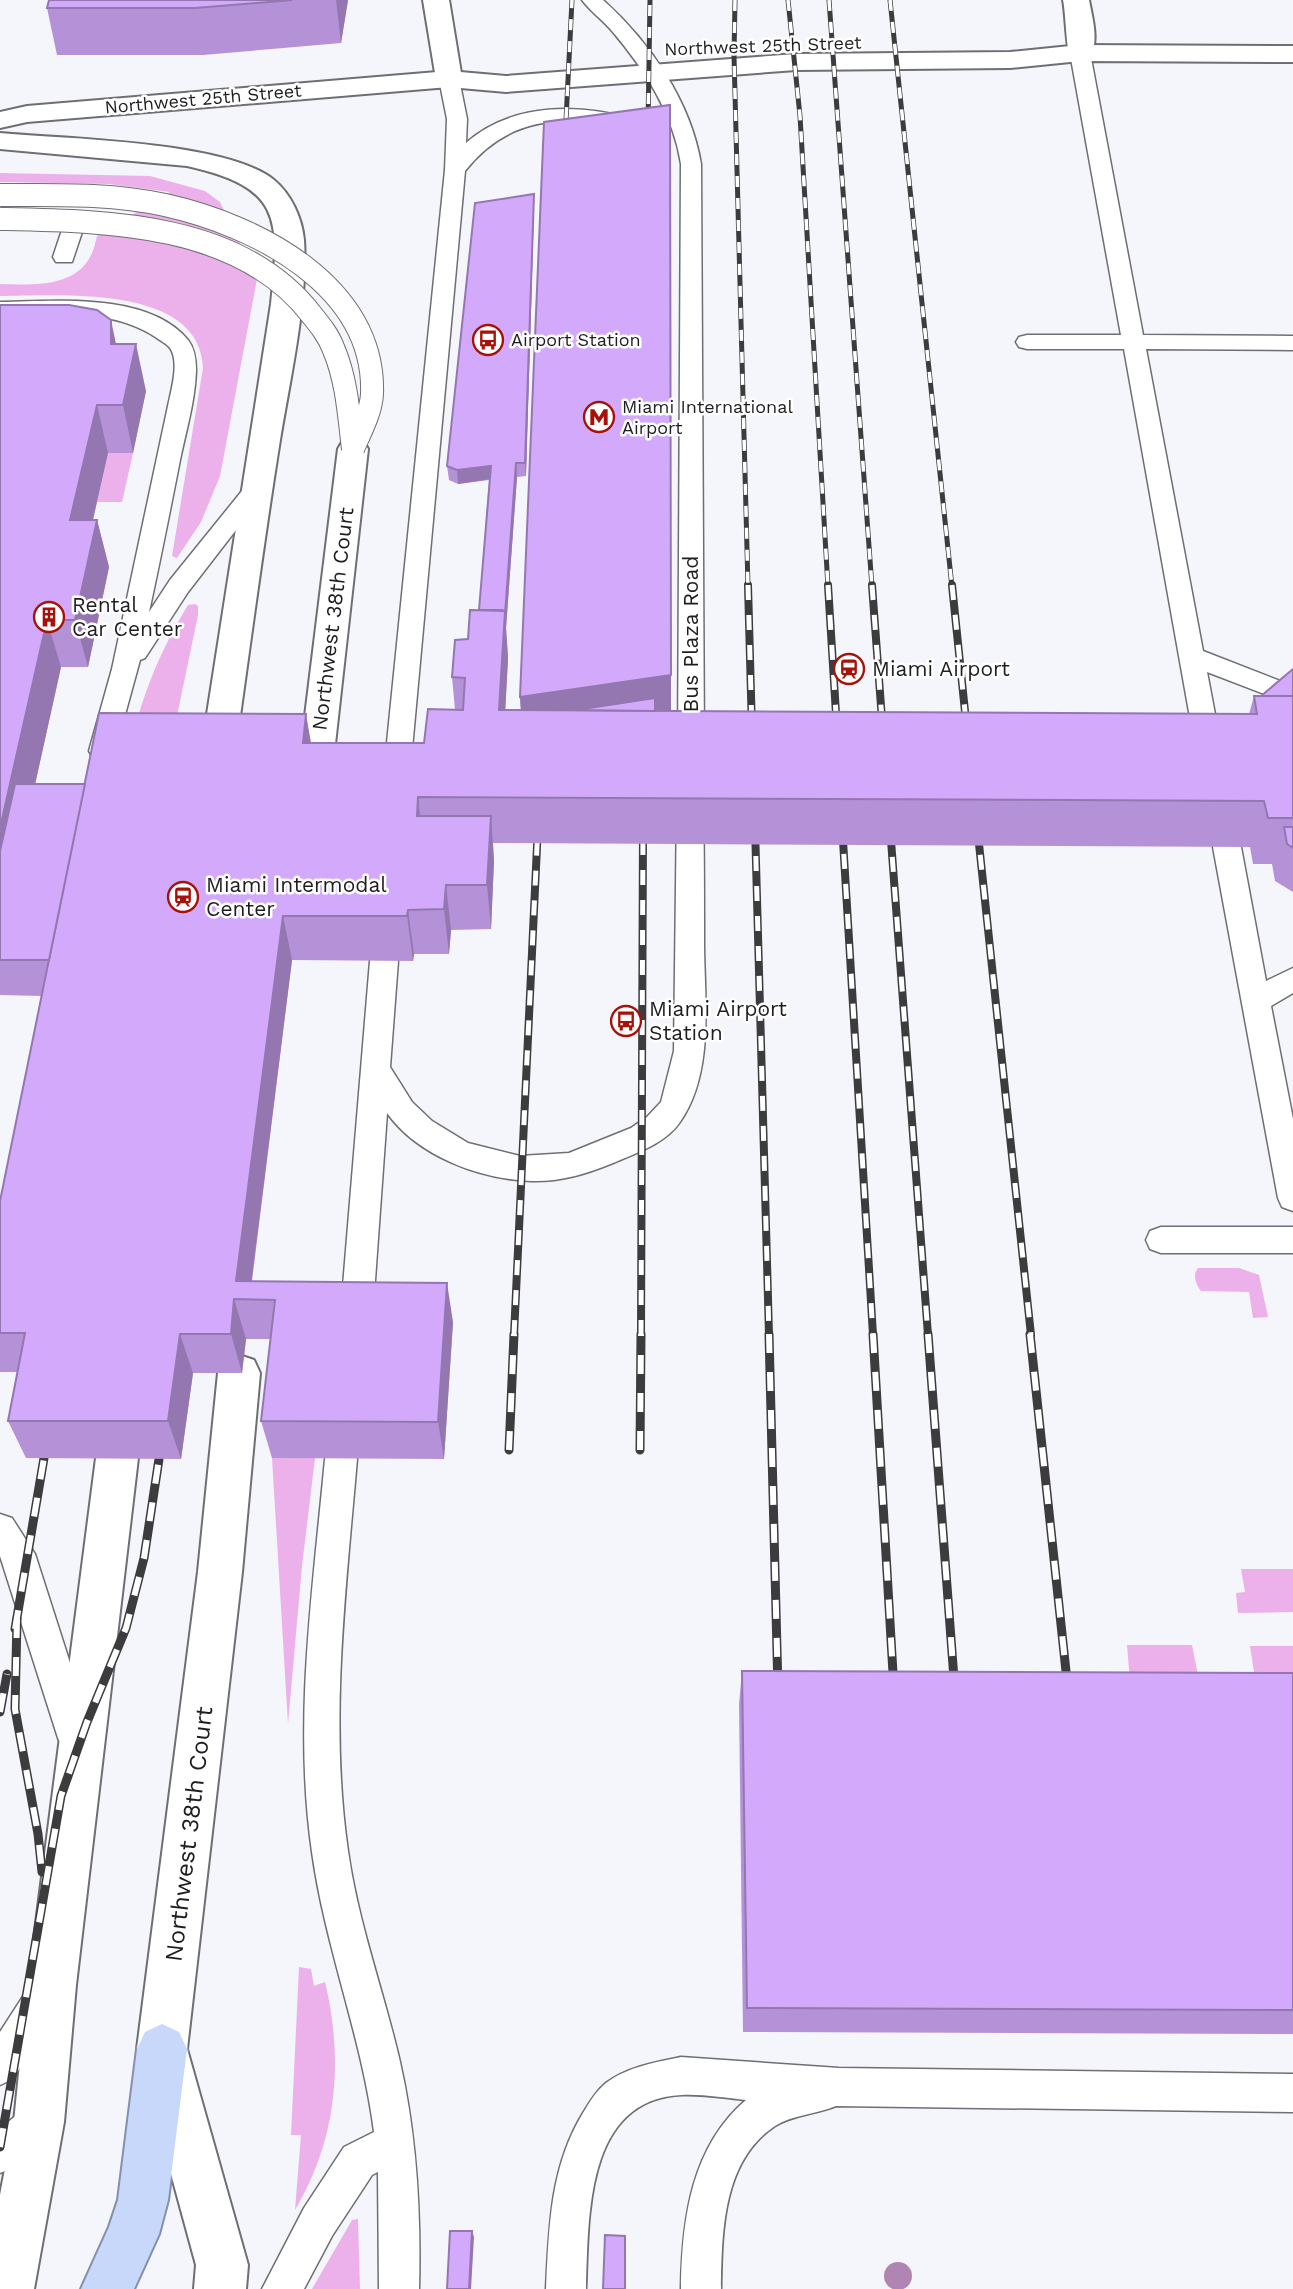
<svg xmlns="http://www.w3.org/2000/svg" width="1293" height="2289" viewBox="0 0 1293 2289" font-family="'Work Sans',sans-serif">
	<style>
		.green { fill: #ecb1ea }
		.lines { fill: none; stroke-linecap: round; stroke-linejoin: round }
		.service-casing { stroke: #6e6e74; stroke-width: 3 }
		.minor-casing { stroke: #6e6e74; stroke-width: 4 }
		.tertiary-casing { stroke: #6e6e74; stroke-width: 4 }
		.trunk-casing { stroke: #8490ac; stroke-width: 4 }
		.service { fill: #fff; fill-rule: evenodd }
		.minor { fill: #fff; fill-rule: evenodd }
		.tertiary { fill: #fff; fill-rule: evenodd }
		.trunk { fill: #c8d8fa; fill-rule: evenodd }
		.rail-far2-casing { stroke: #3c3c3f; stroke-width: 5 }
		.rail-far1-casing { stroke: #3c3c3f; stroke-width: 8 }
		.rail-casing { stroke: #3c3c3f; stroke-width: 9 }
		.rail-far2 { stroke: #fff; stroke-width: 3.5; stroke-dasharray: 11; stroke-linecap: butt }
		.rail-far1 { stroke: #fff; stroke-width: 5; stroke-dasharray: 15; stroke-linecap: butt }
		.rail { stroke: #fff; stroke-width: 6; stroke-dasharray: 19; stroke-linecap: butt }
		.service-bridge-casing { stroke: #6e6e74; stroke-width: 24; stroke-linecap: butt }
		.service-bridge { stroke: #fff; stroke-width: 22 }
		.tree { fill: #b085b4 }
		.wall { fill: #b592d8 }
		.shaded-wall { fill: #9477b0 }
		.building { fill: #d3aafb; stroke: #9477b0; stroke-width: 2 }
		.labels { text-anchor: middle; stroke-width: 5; stroke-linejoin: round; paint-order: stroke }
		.far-street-label { font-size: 18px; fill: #1e1e20; stroke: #fff }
		.far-poi-label { font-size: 18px; fill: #1e1e20; stroke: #fff; text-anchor: start }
		.poi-label { font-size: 21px; fill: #1e1e20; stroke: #fff; text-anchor: start }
		.street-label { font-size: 21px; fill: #1e1e20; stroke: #fff }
		.near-street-label { font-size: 24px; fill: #1e1e20; stroke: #fff }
	</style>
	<rect width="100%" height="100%" fill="#f5f5fc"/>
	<g class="green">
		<path d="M0 173 150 176 205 191 220 202 257 279 220 476 201 522 177 558 172 556 203 368C200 283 57 296 0 296V284C29 285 74 288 90 257 94 251 95 243 97 236L170 192 109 184 0 182Z"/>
		<path d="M108 453H133L122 502H97Z"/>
		<path d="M195 604 198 606V615L168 759H127C140 701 157 656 188 605Z"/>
		<path d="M1198 1268H1239L1259 1275 1268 1317 1253 1318 1249 1292 1201 1291C1196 1285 1192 1275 1198 1268Z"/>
		<path d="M272 1458H315L302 1566 288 1724Z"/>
		<path d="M1241 1569H1293V1612L1238 1613 1236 1593 1245 1592Z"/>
		<path d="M1127 1645H1192L1204 1705H1132Z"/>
		<path d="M1250 1646H1293V1705H1259Z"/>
		<path d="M299 1967 311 1969 314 1986 325 1982C344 2061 337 2140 295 2210L301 2135H291Z"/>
		<path d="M358 2219 360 2289H312L352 2220Z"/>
	</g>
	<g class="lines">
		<g class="service-casing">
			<g id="service">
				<path d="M582 0H603C650 42 691 102 701 164L704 750 700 757 691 759 682 757 678 750 681 164C673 113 645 70 612 31 603 20 591 12 582 0Z"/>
				<path d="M1080 47 1087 49 1090 53 1143 335 1293 336V350L1146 349 1203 651 1293 686V705L1207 672 1222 751 1218 758 1209 760 1200 758 1196 751 1124 349H1027L1019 347 1016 342 1019 337 1027 335H1121L1070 53 1073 49Z"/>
				<path d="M449 73 456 75 459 79 467 119 466 143C514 101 581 104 638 120L641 124 638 128 631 130C566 114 509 115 465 171L409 782 405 789 396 792 387 789 383 782 445 170 447 119 439 79 442 75Z"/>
				<path d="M71 226 79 227 82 232 72 262H56L53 257 63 227Z"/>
				<path d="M0 302C55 301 149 292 188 340 195 349 196 360 196 371 195 401 186 431 180 460 170 511 160 561 149 612L170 580 250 481 258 478 266 481 270 486 188 592 145 658 140 660 115 751 111 758 102 760 93 758 89 751 112 669 168 406C171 391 180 362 170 348 167 344 161 341 157 338 111 307 53 315 0 316Z"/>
				<path d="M690 793 699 796 703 803C704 849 704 895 704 941 704 998 715 1072 680 1122 665 1144 636 1153 613 1163 586 1174 560 1182 531 1181 479 1179 418 1156 387 1113L372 1322 367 1332 356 1336 345 1332 340 1322 370 961 374 953 384 950 394 953 398 961 390 1067 412 1102 432 1121 468 1143 520 1156 569 1153 631 1128 647 1117 661 1102 674 1051 677 803 681 796Z"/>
				<path d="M1227 837 1237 840 1241 847 1266 981 1293 968V993L1271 1006 1293 1119V1211L1282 1207 1278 1198 1213 847 1217 840Z"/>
				<path d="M1161 1227H1293V1253H1161L1150 1249 1146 1240 1150 1231Z"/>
				<path d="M341 1444 353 1449 357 1459C346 1589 329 1721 348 1851 358 1923 384 1992 400 2062 417 2137 421 2213 419 2289H379L378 2172 372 2175 332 2236 304 2289H262L304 2208 344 2147 374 2132C362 2037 325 1947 312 1852 293 1721 313 1589 325 1459L329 1449Z"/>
				<path d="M0 1514 12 1518 35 1554 94 1738 88 1750 76 1755 64 1750 58 1738 0 1556Z"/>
				<path d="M44 1978 57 1984 63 1997 13 2079 0 2085V2032L31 1984Z"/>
				<path d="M681 2057 839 2068 1293 2074V2112L836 2106C817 2114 792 2115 775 2126 722 2161 722 2233 721 2289H681C682 2220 691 2147 746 2100 725 2098 703 2094 682 2095 584 2099 589 2219 586 2289H546C549 2228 550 2167 583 2113 589 2103 596 2091 606 2083 627 2067 656 2062 681 2057Z"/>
				<path d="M39 2103 53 2108 58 2122C49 2145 23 2164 0 2173V2129L25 2108Z"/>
			</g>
		</g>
		<g class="minor-casing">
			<g id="minor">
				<path d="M423 0H449L462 79 458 85 449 87 440 85 436 79Z"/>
				<path d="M1063 0H1089C1092 17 1100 43 1089 58L1080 61 1071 58C1066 52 1066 13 1063 0Z"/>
				<path d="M353 439 364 442 368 449 330 789 325 798 313 802 301 798 296 789 338 449 342 442Z"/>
				<path d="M239 1355 254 1360 260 1373 242 1572 187 2049 248 2265 246 2289H194L196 2265 137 2049 198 1572 218 1373 224 1360Z"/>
			</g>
		</g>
		<g class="tertiary-casing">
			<g id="tertiary">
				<path d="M1080 45 1293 46V62L1080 61 1010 68 796 70 506 92 449 87 27 122 0 128V112L27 106 449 71 506 76 796 54 1010 52Z"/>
				<path d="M0 133C65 139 226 141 274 180 291 194 302 218 304 240 308 301 290 379 280 440 263 546 249 653 234 759L229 768 217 771 205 768 200 759 271 304C280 217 281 187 187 166L0 149Z"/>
				<path d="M117 1439 132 1445 138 1458 76 1985 64 2122 34 2289H0V2195L14 2122 28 1985 96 1458 102 1445Z"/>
			</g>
		</g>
		<g class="trunk-casing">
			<path id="trunk" d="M162 2024 179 2032 187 2049 168 2200 159 2234 134 2289H81L109 2227 118 2200 137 2049 145 2032Z"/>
		</g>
		<use href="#service" class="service"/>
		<use href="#minor" class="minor"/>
		<use href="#tertiary" class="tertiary"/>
		<use href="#trunk" class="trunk"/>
		<g class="rail-far2-casing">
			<g id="rail-far2">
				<path d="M735 0 734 56 748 587"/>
				<path d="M788 0 800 116 828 587"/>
				<path d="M829 0 872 587"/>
				<path d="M890 0 952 587"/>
				<path d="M648 126 650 0"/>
				<path d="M565 140 572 0"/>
			</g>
		</g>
		<g class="rail-far1-casing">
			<g id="rail-far1">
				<path d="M748 585 752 731"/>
				<path d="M828 585 837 730"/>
				<path d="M872 585 883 733"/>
				<path d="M952 585 967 731"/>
				<path d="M842 824 873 1335"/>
				<path d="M977 825 1031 1335"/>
				<path d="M755 826 769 1335"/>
				<path d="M890 827 928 1335"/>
				<path d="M514 1335 538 825"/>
				<path d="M641 1335 643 826"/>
			</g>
		</g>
		<g class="rail-casing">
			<g id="rail">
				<path d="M769 1334 778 1690"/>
				<path d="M873 1334 894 1690"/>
				<path d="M928 1334 955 1692"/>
				<path d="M1030 1334 1068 1690"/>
				<path d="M509 1450 514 1334"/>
				<path d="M640 1450 641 1334"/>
				<path d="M17 1619 15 1709 38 1834 42 1872"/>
				<path d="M15 1629 44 1458"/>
				<path d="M0 1712 7 1674"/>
				<path d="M0 2147 61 1796 87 1722 126 1628 144 1558 159 1459"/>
			</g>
		</g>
		<use href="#rail-far2" class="rail-far2"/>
		<use href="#rail-far1" class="rail-far1"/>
		<use href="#rail" class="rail"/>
		<g class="service-bridge-casing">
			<g id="service-bridge">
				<path d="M0 195C55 195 111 193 165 205 256 225 376 286 372 394 371 413 360 432 353 449"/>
				<path d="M0 219C105 221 240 222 311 314 320 325 329 336 334 350 347 381 349 416 353 449"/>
			</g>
		</g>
		<use href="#service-bridge" class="service-bridge"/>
	</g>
	<circle class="tree" cx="898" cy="2276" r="14"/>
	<g class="wall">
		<path d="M49 0H348L341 43 203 55H57L47 8Z"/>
		<path d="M534 208 526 476 517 477 506 628 508 658 505 710H521L520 697 671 711 1249 714 1254 696H1261L1293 669V892L1275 881 1272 864H1253L1250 847 493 843 494 861 491 929 451 930 449 954H414L413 961 292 960 252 1281 453 1322 444 1459 272 1458 261 1421 271 1339H246L242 1373H193L181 1459 26 1458 8 1421 18 1372H0V1201L42 996 0 995V305L116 344 146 391 133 453H108L93 520H97L109 567 88 667H61L35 784H85L311 743H424L455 710 452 677 468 639 479 610 489 480 458 484 449 480 447 466Z"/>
		<path d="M742 1671 1293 1673V2034L743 2032 739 1704Z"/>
	</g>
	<g class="shaded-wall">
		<path d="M336 0H348L341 43Z"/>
		<path d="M534 194V208L526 476 525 463Z"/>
		<path d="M111 320 121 368 111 344Z"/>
		<path d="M136 344 146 391 133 453 123 405Z"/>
		<path d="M97 405 108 453 82 567 70 520Z"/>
		<path d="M516 463 517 477 506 628 508 658 503 756 499 710Z"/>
		<path d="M491 466V479L458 484 457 470Z"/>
		<path d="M97 520 109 567 88 667 75 620Z"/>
		<path d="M47 620 61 667 0 943V828Z"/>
		<path d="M671 675V721L523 743 520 697Z"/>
		<path d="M306 714 314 760 303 743Z"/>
		<path d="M418 797 423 843 417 816Z"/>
		<path d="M491 816 494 861 491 929 487 885Z"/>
		<path d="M446 885 451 930 449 954 444 909Z"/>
		<path d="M408 910 414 954 413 961 407 916Z"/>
		<path d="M283 916 292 960 249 1300 236 1281Z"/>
		<path d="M447 1283 453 1322 444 1459 438 1422Z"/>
		<path d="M234 1299 246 1339 242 1373 231 1334Z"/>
		<path d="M180 1334 193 1373 181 1459 168 1421Z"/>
		<path d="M472 2231 474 2237 471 2289H469Z"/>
	</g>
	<g class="building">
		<path d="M49 0H292L195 8H47Z"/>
		<path d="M670 105 671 675 520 697 544 122Z"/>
		<path d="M534 194 525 463H516L505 614V611L501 610H479L491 466 457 470 447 466 475 203Z"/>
		<path d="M0 305H69L97 310 111 320V344H136L123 405H97L70 520H97L75 620H47L0 828Z"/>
		<path d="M470 610 505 611 499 710 1257 714 1254 696H1293V818H1268L1264 801 418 797 417 816H491L487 885H446L444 909 408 910 407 916H283L236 1281 447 1283 438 1422 261 1421 275 1300 234 1299 231 1334H180L168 1421H8L25 1333H0V1201L99 713 306 714 303 743H424L428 709 463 710 465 678 452 677 455 640 468 639Z"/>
		<path d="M1293 669V696H1261Z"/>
		<path d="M655 698V711L576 710Z"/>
		<path d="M15 784H85L49 960H0V851Z"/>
		<path d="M1284 827H1293V848L1287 844Z"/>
		<path d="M742 1671 1293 1673V2010L747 2008Z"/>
		<path d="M450 2231H472L469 2289H447Z"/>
		<path d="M605 2235 625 2236V2289H603Z"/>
	</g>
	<defs>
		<g id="bus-ring" transform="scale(1.575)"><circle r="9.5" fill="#fff" stroke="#a61209" stroke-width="1.5"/><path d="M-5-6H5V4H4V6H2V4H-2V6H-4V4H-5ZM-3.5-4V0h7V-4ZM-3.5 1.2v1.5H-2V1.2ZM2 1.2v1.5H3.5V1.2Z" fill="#a61209"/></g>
		<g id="metro-ring" transform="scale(1.575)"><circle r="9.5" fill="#fff" stroke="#a61209" stroke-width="1.5"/><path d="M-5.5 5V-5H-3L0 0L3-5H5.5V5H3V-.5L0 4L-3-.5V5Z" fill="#a61209"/></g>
		<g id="building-ring" transform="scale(1.575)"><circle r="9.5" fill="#fff" stroke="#a61209" stroke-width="1.5"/><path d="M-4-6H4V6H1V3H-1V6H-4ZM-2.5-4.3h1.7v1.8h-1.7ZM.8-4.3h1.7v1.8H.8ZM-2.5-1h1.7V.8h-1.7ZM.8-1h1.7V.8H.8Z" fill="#a61209"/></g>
		<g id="station-ring" transform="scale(1.575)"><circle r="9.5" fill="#fff" stroke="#a61209" stroke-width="1.5"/><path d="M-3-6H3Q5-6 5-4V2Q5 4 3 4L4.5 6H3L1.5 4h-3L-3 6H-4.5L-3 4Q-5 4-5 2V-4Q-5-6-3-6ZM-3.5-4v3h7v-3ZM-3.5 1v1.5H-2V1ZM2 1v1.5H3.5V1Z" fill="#a61209"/></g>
	</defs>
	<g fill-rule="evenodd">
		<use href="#bus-ring" x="488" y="340"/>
		<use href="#metro-ring" x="599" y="417"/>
		<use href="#building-ring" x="49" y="617"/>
		<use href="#station-ring" x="849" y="669"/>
		<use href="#station-ring" x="183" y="897"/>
		<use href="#bus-ring" x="626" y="1021"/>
	</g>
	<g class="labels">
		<g class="far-street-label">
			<text transform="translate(763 46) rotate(-2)" y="6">Northwest 25th Street</text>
			<text transform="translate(203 99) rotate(-5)" y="6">Northwest 25th Street</text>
		</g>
		<g class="far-poi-label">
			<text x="511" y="346">Airport Station</text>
			<text x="622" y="413">Miami International<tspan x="622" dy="21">Airport</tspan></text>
		</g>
		<g class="poi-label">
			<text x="72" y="612">Rental<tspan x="72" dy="24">Car Center</tspan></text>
			<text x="872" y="676">Miami Airport</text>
			<text x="206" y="892">Miami Intermodal<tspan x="206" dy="24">Center</tspan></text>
			<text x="649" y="1016">Miami Airport<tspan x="649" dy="24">Station</tspan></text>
		</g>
		<g class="street-label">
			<text transform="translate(333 619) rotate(-83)" y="7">Northwest 38th Court</text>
			<text transform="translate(691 634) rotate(-90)" y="7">Bus Plaza Road</text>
		</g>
		<g class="near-street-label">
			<text transform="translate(189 1834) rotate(-83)" y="8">Northwest 38th Court</text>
		</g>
	</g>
</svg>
